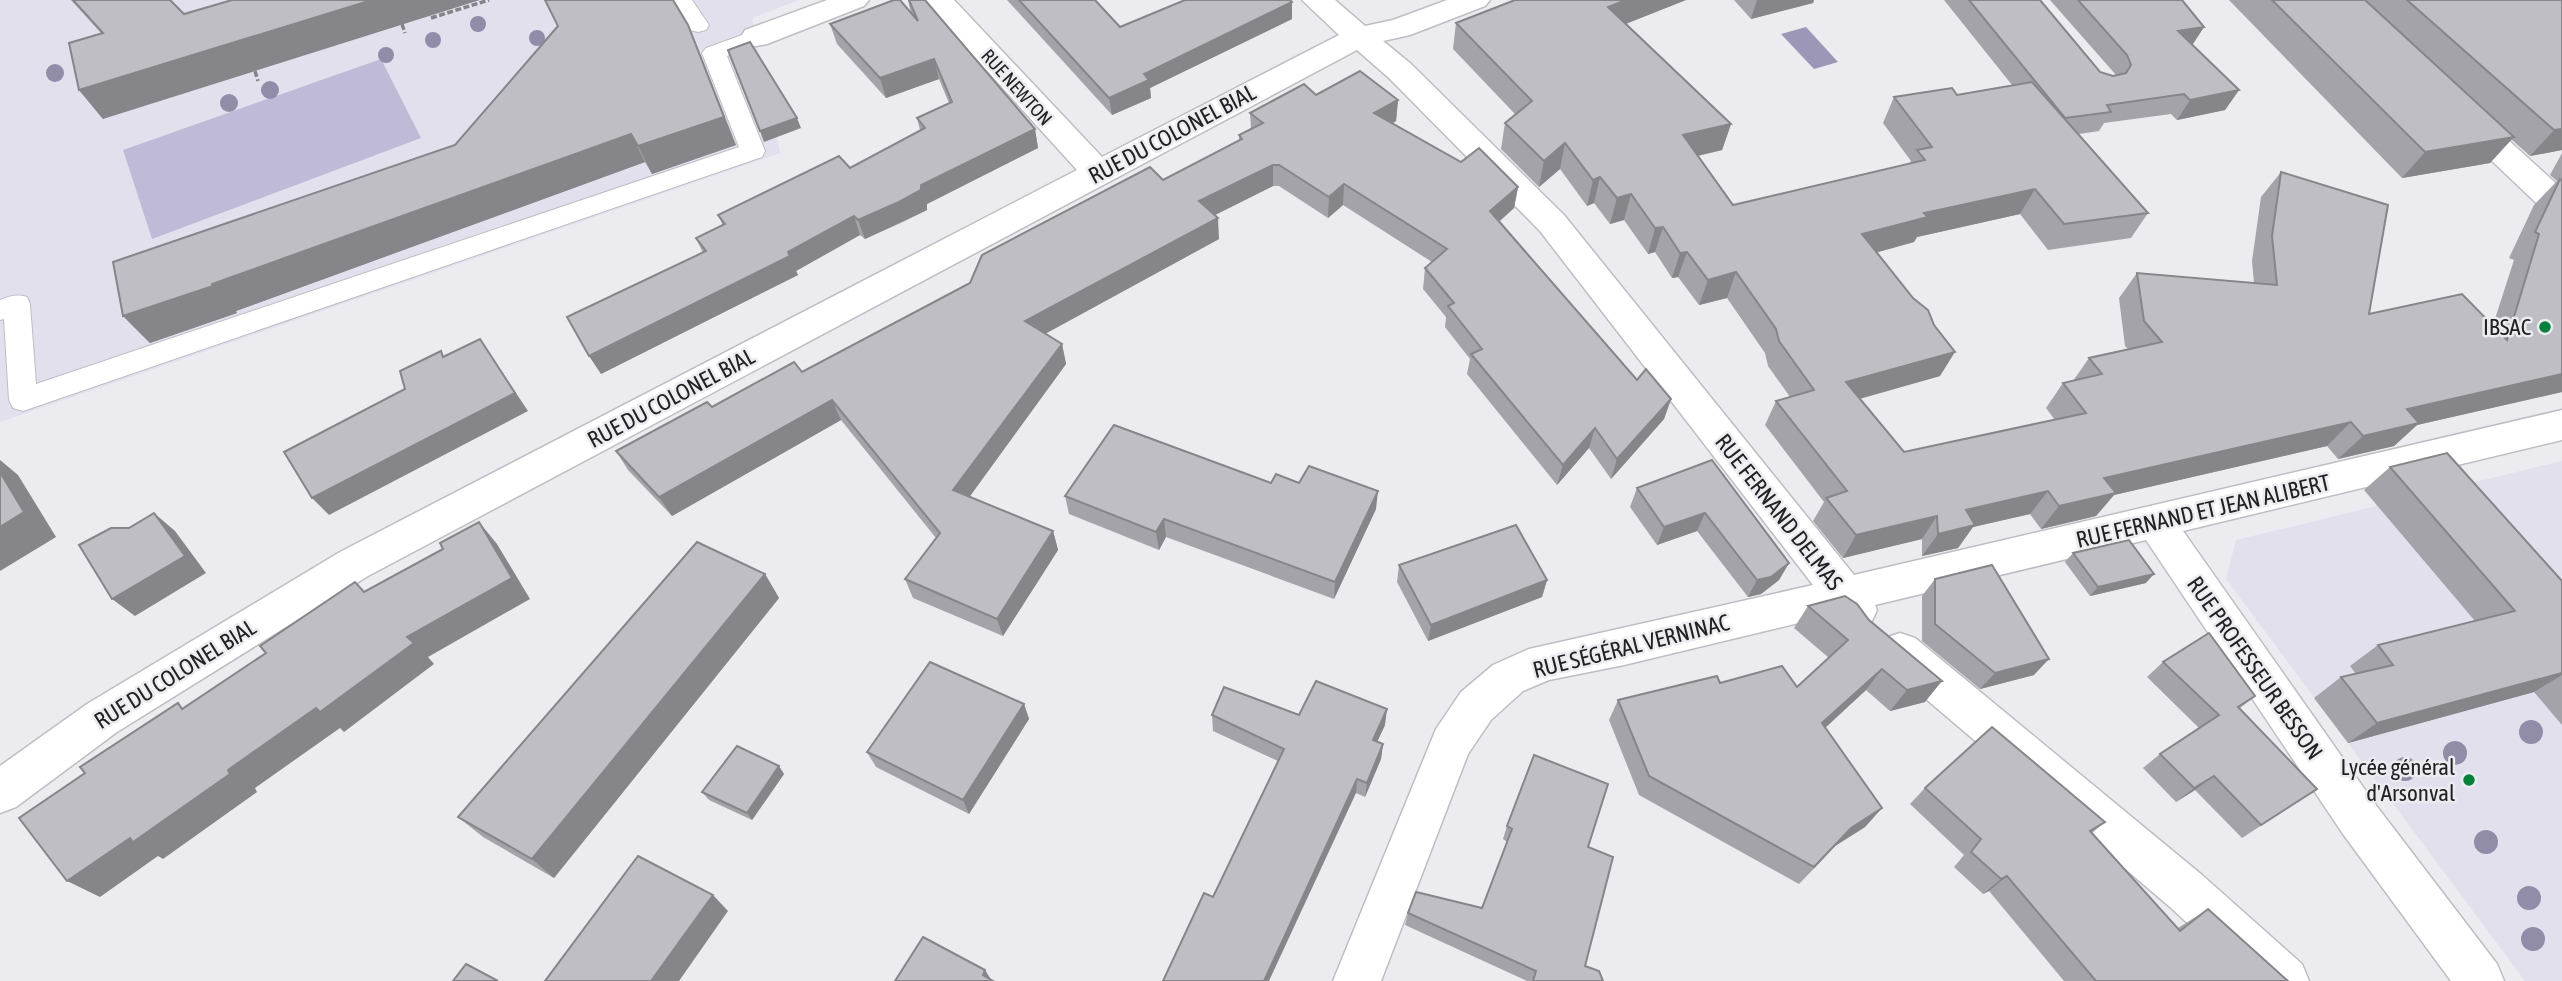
<svg xmlns="http://www.w3.org/2000/svg" width="2562" height="981" viewBox="0 0 2562 981" font-family="'Asap Condensed',sans-serif">
	<style>
		.built { fill: #e2e0ed }
		.green { fill: #bebad7 }
		.water { fill: #9c97b7 }
		.lines { fill: none; stroke-linecap: round; stroke-linejoin: round }
		.service-casing { stroke: #bebdc3; stroke-width: 2 }
		.minor-casing { stroke: #bebdc3; stroke-width: 3 }
		.path { stroke: #848487; stroke-width: 3.5; stroke-dasharray: 6 2.5; stroke-linecap: butt }
		.service { fill: #fff; fill-rule: evenodd }
		.minor { fill: #fff; fill-rule: evenodd }
		.tree { fill: #918ca7 }
		.wall { fill: #a4a3a9 }
		.shaded-wall { fill: #868589 }
		.building { fill: #bfbec4; stroke: #868589; stroke-width: 2 }
		.poi-dot { fill: #03813a; stroke: #ebebf0; stroke-width: 2.5 }
		.labels { text-anchor: middle; stroke-width: 5; stroke-linejoin: round; paint-order: stroke }
		.far-street-label { font-size: 19px; fill: #212123; stroke: #ebebf0 }
		.street-label { font-size: 23px; fill: #212123; stroke: #ebebf0 }
		.poi-label { font-size: 23px; fill: #212123; stroke: #ebebf0; text-anchor: end }
	</style>
	<rect width="100%" height="100%" fill="#ebebf0"/>
	<g class="built">
		<path d="M0 0H799L752 18 780 153 0 422Z"/>
		<path d="M2562 461V981H2525L2226 579 2236 540Z"/>
	</g>
	<path class="green" d="M381 59 421 138 152 239 123 150Z"/>
	<path class="water" d="M1806 27 1838 62 1814 69 1781 34Z"/>
	<g class="lines">
		<g class="service-casing">
			<g id="service">
				<path d="M670 0H692L709 25 706 30 698 32 690 30Z"/>
				<path d="M756 30 764 32 768 37 764 42 727 56 765 151 762 157 23 411 13 408 9 400 4 319 0 320V300C10 296 16 294 27 297L30 304 36 384 739 147 702 53 706 48Z"/>
			</g>
		</g>
		<g class="minor-casing">
			<g id="minor">
				<path d="M827 0H869L864 6 767 44 756 46 745 44 741 37 745 30Z"/>
				<path d="M923 0H954L1102 157 1339 35 1302 0H1335L1365 26 1393 20 1447 0H1490L1485 6 1410 35 1383 41 1411 64 1564 215 1854 575 2562 410V440L2183 531 2375 804 2497 964 2504 981H2451L2343 834 2146 540 1875 605 1877 610 1871 623C1856 628 1847 628 1836 614L1624 665 1549 680 1523 691 1491 720 1468 754 1381 981H1333L1436 729 1461 692 1493 665 1529 649 1813 585 1540 231 1389 78 1357 50 368 576 117 732 16 807 0 813V766L87 704 340 552 1077 170Z"/>
				<path d="M2462 105 2473 108 2562 189V220L2550 216 2451 122 2446 115 2451 108Z"/>
				<path d="M1900 633 1915 638 2202 875 2302 964 2309 981H2250L2170 907 1885 664 1879 651 1885 638Z"/>
			</g>
		</g>
		<g class="path">
			<path d="M431 18 489 0"/>
			<path d="M402 24 405 33"/>
			<path d="M255 71 258 81"/>
		</g>
		<use href="#service" class="service"/>
		<use href="#minor" class="minor"/>
	</g>
	<g class="tree">
		<circle cx="478" cy="24" r="8"/>
		<circle cx="537" cy="38" r="8"/>
		<circle cx="433" cy="40" r="8"/>
		<circle cx="386" cy="55" r="8"/>
		<circle cx="55" cy="73" r="9"/>
		<circle cx="270" cy="90" r="9"/>
		<circle cx="229" cy="103" r="9"/>
		<circle cx="2531" cy="732" r="12"/>
		<circle cx="2455" cy="753" r="12"/>
		<circle cx="2405" cy="769" r="12"/>
		<circle cx="2486" cy="842" r="12"/>
		<circle cx="2529" cy="898" r="12"/>
		<circle cx="2533" cy="939" r="12"/>
	</g>
	<g class="wall">
		<path d="M71 0H170L184 14 103 119 79 90 101 33Z"/>
		<path d="M908 0H925L1035 129 1038 148 927 204V210L905 221 865 239 860 235 796 271 798 275 601 374 703 253 696 238 723 226 718 215 850 168 920 130 917 118 949 103 939 79 886 98 837 44 830 24 911 13Z"/>
		<path d="M1007 0H1095L1120 27 1292 19 1150 88 1151 98 1112 115Z"/>
		<path d="M1515 0H1686L1626 24 1731 124 1722 150 1698 156 1733 205 1910 163 1911 161 1883 123 1894 97 1957 95 2012 85 1944 0H2040L2100 72 2113 76 2116 75 2050 0H2182L2204 27 2192 45 2239 90 2225 110 2177 120 2171 114 2104 123 2099 131 2079 134 2148 213 2131 238 2048 250 2020 214 1917 237 1914 242 1877 252 1940 376 1860 399 1904 452 2055 420 2046 408 2063 383 2073 381 2089 358 2128 349 2125 346 2119 298 2137 273 2254 283 2252 261 2261 197 2281 172 2369 314 2493 325 2514 260 2509 258 2534 205 2557 181 2550 175 2562 153V392L2417 425 2394 446 2338 459 2327 446 2114 495 2096 516 2041 529 2030 514 1973 527 1958 548 1922 556V539L1843 558 1813 521 1824 502 1765 425 1776 401 1790 397 1768 366 1765 353 1727 298 1699 305 1678 277 1672 278 1655 252 1648 254 1624 220 1610 224 1594 203 1587 206 1560 169 1539 187 1501 149 1505 123 1515 114 1453 49 1456 23Z"/>
		<path d="M1734 0H1814L1813 3 1751 19Z"/>
		<path d="M2229 0H2562V150L2530 156 2511 139 2490 163 2402 178Z"/>
		<path d="M558 26 736 145 652 174 645 162 236 311 237 313 150 343 123 316 455 145Z"/>
		<path d="M1316 95 1398 100 1396 121 1393 123 1461 162 1518 187 1514 208 1499 222 1637 380 1671 399 1664 419 1611 479 1589 448 1557 485 1467 374 1470 359 1445 327 1446 317 1423 289 1425 268 1432 262 1343 205 1328 218 1279 186H1273L1215 215 1219 239 1045 334 1062 344 1066 364 969 497 1053 531 1058 550 1003 636 913 598 905 579 936 538 841 420 672 516 628 470 616 451 712 407 802 372 1163 180 1239 140V135L1251 129 1250 113Z"/>
		<path d="M1712 460 1789 563 1779 580 1761 594 1748 597 1697 531 1657 545 1630 507 1637 488Z"/>
		<path d="M2390 467 2562 581V725L2534 692 2348 743 2314 698 2341 677 2356 674 2350 666 2378 645 2475 621 2364 490Z"/>
		<path d="M1271 483H1299L1376 509 1334 599 1166 537 1159 550 1069 514 1065 496Z"/>
		<path d="M2073 553 2146 583 2090 596 2065 562Z"/>
		<path d="M1399 565 1547 580 1542 597 1428 641 1397 582Z"/>
		<path d="M765 574 779 598 554 878 483 837 458 817Z"/>
		<path d="M1935 579 2034 675 1980 689 1922 641V596Z"/>
		<path d="M1808 606 1925 702 1890 711 1866 690 1825 727 1882 808 1865 827 1835 846 1799 884 1639 795 1609 720 1618 700 1720 683 1797 687 1829 658 1794 628Z"/>
		<path d="M2163 662 2255 696 2240 708 2317 789 2242 838 2195 790 2176 802 2143 768 2160 754 2199 728 2147 677Z"/>
		<path d="M1024 704 1029 719 969 814 876 767 867 752Z"/>
		<path d="M1212 715H1299L1385 725 1377 742 1383 744 1381 759 1365 797 1356 793 1213 897 1278 761 1213 731Z"/>
		<path d="M784 774 752 820 709 800 702 792Z"/>
		<path d="M1925 788 2105 822 2092 833 2178 928 2208 909 2288 981H2064L1989 891 1983 894 1954 867 1964 855 1910 804Z"/>
		<path d="M1507 826 1588 847 1585 966 1603 981H1527L1405 925 1408 913 1482 908 1507 842 1503 839Z"/>
	</g>
	<g class="shaded-wall">
		<path d="M372 0H480L103 119 79 90Z"/>
		<path d="M1626 0H1686L1602 33 1608 7Z"/>
		<path d="M1757 0H1814L1813 3 1751 19Z"/>
		<path d="M1292 2V19L1150 88 1151 98 1112 115 1109 98 1144 74Z"/>
		<path d="M2204 27 2191 47 2178 31Z"/>
		<path d="M700 54 736 145 652 174 638 146Z"/>
		<path d="M934 59 939 79 886 98 880 78Z"/>
		<path d="M2239 90 2225 110 2177 120 2190 100Z"/>
		<path d="M1398 100 1396 121 1373 134 1374 113Z"/>
		<path d="M797 118 801 128 764 142 760 131Z"/>
		<path d="M1731 124 1722 150 1675 161 1683 135Z"/>
		<path d="M1035 129 1038 148 927 204V210L865 239 858 220 921 185Z"/>
		<path d="M2562 129V150L2530 156 2554 130Z"/>
		<path d="M631 134 645 162 236 311 237 313 150 343 123 316Z"/>
		<path d="M2514 137 2490 163 2402 178 2425 152Z"/>
		<path d="M1565 143 1560 169 1539 187 1544 161Z"/>
		<path d="M1273 165V186L1201 222 1199 201Z"/>
		<path d="M1600 177 1594 203 1587 206 1593 180Z"/>
		<path d="M1344 184 1343 205 1328 218 1329 197Z"/>
		<path d="M1518 187 1514 208 1487 232 1490 211Z"/>
		<path d="M2035 189 2020 214 1917 237 1914 242 1850 260 1862 234 1924 213Z"/>
		<path d="M1631 194 1624 220 1610 224 1617 198Z"/>
		<path d="M854 216 860 235 796 271 798 275 601 374 589 356 788 252Z"/>
		<path d="M1218 218 1219 239 1030 342 1025 321Z"/>
		<path d="M1663 227 1655 252 1648 254 1655 228Z"/>
		<path d="M1687 252 1678 277 1672 278 1680 253Z"/>
		<path d="M1736 272 1727 298 1699 305 1708 280Z"/>
		<path d="M480 339 528 411 329 515 312 498Z"/>
		<path d="M1062 344 1066 364 960 510 953 490Z"/>
		<path d="M1955 352 1940 376 1833 406 1846 382Z"/>
		<path d="M2562 374V392L2417 425 2394 446 2338 459 2363 436 2407 409Z"/>
		<path d="M1671 399 1664 419 1611 479 1617 459Z"/>
		<path d="M832 400 841 420 672 516 659 497Z"/>
		<path d="M2351 422 2327 446 2114 495 2096 516 2041 529 2059 506 2104 478Z"/>
		<path d="M1595 428 1589 448 1557 485 1563 465Z"/>
		<path d="M0 460 18 475 56 537 0 571Z"/>
		<path d="M1378 491 1376 509 1334 599 1335 582Z"/>
		<path d="M2048 491 2030 514 1973 527 1958 548 1922 556 1938 534 1966 510Z"/>
		<path d="M154 513 175 531 206 573 135 616 112 599Z"/>
		<path d="M1705 513 1697 531 1657 545 1664 527Z"/>
		<path d="M1937 516 1922 539 1843 558 1856 535Z"/>
		<path d="M1164 519 1166 537 1159 550 1156 532Z"/>
		<path d="M479 522 497 544 530 599 428 657 434 664 344 732 340 728 255 788 257 792 163 859 158 856 100 897 67 881 228 770 407 637Z"/>
		<path d="M1053 531 1058 550 1003 636 997 619Z"/>
		<path d="M1789 563 1779 580 1761 594 1748 597 1757 580Z"/>
		<path d="M765 574 779 598 554 878 532 859Z"/>
		<path d="M2154 574 2146 583 2090 596 2098 587Z"/>
		<path d="M1547 580 1542 597 1428 641 1431 625Z"/>
		<path d="M2049 659 2034 675 1980 689 1995 673Z"/>
		<path d="M1882 669 1866 690 1808 744 1822 723Z"/>
		<path d="M2562 673V675L2534 692 2348 743 2377 723Z"/>
		<path d="M1942 681 1925 702 1890 711 1907 690Z"/>
		<path d="M1024 704 1029 719 969 814 963 800Z"/>
		<path d="M1387 709 1385 725 1371 755 1373 740Z"/>
		<path d="M1383 744 1381 759 1365 797 1367 783Z"/>
		<path d="M779 766 784 774 752 820 747 813Z"/>
		<path d="M2214 776 2195 790 2176 802 2194 788Z"/>
		<path d="M1357 779 1356 793 1269 981H1264Z"/>
		<path d="M1882 808 1865 827 1835 846 1799 884 1851 828Z"/>
		<path d="M2007 876 1989 891 1983 894 2001 879Z"/>
		<path d="M713 895 728 911 679 981H651Z"/>
		<path d="M985 970 992 981 983 975Z"/>
	</g>
	<g class="building">
		<path d="M73 0H170L184 14 232 0H372L79 90 69 43 103 33Z"/>
		<path d="M545 0H673L688 25 724 117 638 146 631 134 212 284 213 286 123 316 113 262 455 145 558 26Z"/>
		<path d="M894 0H900L918 21 909 0H925L1035 129 921 185V190L899 202 858 220 854 216 788 252 790 256 589 356 567 317 706 251 696 238 725 224 718 215 839 156 850 168 925 128 917 118 952 102 934 59 880 78 830 24Z"/>
		<path d="M1019 0H1095L1120 27 1185 0H1290L1292 2 1144 74 1149 80 1109 98Z"/>
		<path d="M1515 0H1626L1608 7 1731 124 1683 135 1733 205 1925 160 1917 150 1932 147 1894 97 1952 88 1957 95 2032 82 2148 213 2064 224 2035 189 1924 213 1928 217 1862 234 1913 298 1928 310 1934 325 1955 352 1846 382 1904 452 2086 413 2063 383 2102 374 2089 358 2162 342 2144 321 2137 273 2277 285 2272 236 2281 172 2388 205 2369 314 2462 294 2507 340 2539 234 2535 232 2560 179 2562 181V374L2407 409 2419 423 2363 436 2351 422 2104 478 2116 493 2059 506 2048 491 1966 510 1975 525 1938 534 1937 516 1856 535 1826 498 1847 491 1776 401 1814 390 1779 341 1776 329 1736 272 1708 280 1687 252 1680 253 1663 227 1655 228 1631 194 1617 198 1600 177 1593 180 1565 143 1544 161 1505 123 1532 101 1456 23Z"/>
		<path d="M1969 0H2040L2100 72 2113 76 2126 73 2131 65 2127 55 2078 0H2182L2204 27 2178 31 2239 90 2190 100 2184 94 2107 105 2111 112 2065 118Z"/>
		<path d="M2272 0H2365L2514 137 2425 152Z"/>
		<path d="M2407 0H2562V129L2554 130Z"/>
		<path d="M750 42 797 118 760 131 728 50Z"/>
		<path d="M1360 71 1398 100 1374 113 1461 162 1479 148 1518 187 1490 211 1637 380 1646 369 1671 399 1617 459 1595 428 1563 465 1471 354 1482 349 1448 306 1454 303 1425 268 1447 249 1344 184 1329 197 1279 165H1273L1199 201 1218 218 1025 321 1062 344 953 490 1053 531 997 619 905 579 940 533 832 400 659 497 616 451 707 402 712 407 794 362 802 372 970 283 982 255 1150 167 1163 180 1242 139 1239 135 1263 123 1250 113 1304 84 1316 95Z"/>
		<path d="M480 339 515 393 312 498 284 452 405 389 400 371 441 351 443 357Z"/>
		<path d="M1114 425 1271 483 1276 474 1299 483 1309 466 1378 491 1335 582 1164 519 1156 532 1065 496Z"/>
		<path d="M2447 453 2562 581V673L2377 723 2341 677 2393 665 2378 645 2515 611 2390 467Z"/>
		<path d="M1712 460 1789 563 1771 577 1757 580 1705 513 1664 527 1637 488Z"/>
		<path d="M0 472 24 512 0 527Z"/>
		<path d="M154 513 185 556 112 599 79 545 111 528H129Z"/>
		<path d="M479 522 512 578 407 637 414 643 320 712 316 708 228 770 230 774 133 842 130 838 67 881 19 818 85 773 80 767 178 703 182 709 266 653 260 646 355 582 364 592 443 549 440 543Z"/>
		<path d="M1516 525 1547 580 1431 625 1399 565Z"/>
		<path d="M2129 540 2154 574 2098 587 2073 553Z"/>
		<path d="M697 542 765 574 532 859 458 817Z"/>
		<path d="M1992 565 2049 659 1995 673 1935 624V579Z"/>
		<path d="M1845 596 1857 604 1869 620 1942 681 1907 690 1882 669 1822 723 1882 808 1851 828 1814 867 1649 776 1618 700 1717 676 1720 683 1782 666 1797 687 1848 640 1808 606Z"/>
		<path d="M2209 633 2255 696 2238 707 2317 789 2261 825 2214 776 2194 788 2160 754 2219 715 2163 662Z"/>
		<path d="M930 662 1024 704 963 800 867 752Z"/>
		<path d="M1316 681 1387 709 1373 740 1383 744 1367 783 1357 779 1264 981H1163L1204 893 1213 897 1284 749 1212 715 1224 687 1299 715Z"/>
		<path d="M1992 727 2105 822 2090 831 2180 931 2208 909 2288 981H2096L2007 876 2001 879 1971 852 1981 839 1925 788Z"/>
		<path d="M737 746 779 766 747 813 702 792Z"/>
		<path d="M1534 755 1608 784 1588 847 1613 857 1585 966 1599 971 1603 981H1533L1536 971 1408 913 1416 892 1482 908 1512 829 1507 826Z"/>
		<path d="M638 856 713 895 651 981H545Z"/>
		<path d="M923 937 985 970 983 975 993 981H895Z"/>
		<path d="M466 964 498 981H453Z"/>
	</g>
	<g class="poi-dot">
		<circle cx="2545" cy="327" r="7"/>
		<circle cx="2469" cy="780" r="7"/>
	</g>
	<g class="labels">
		<g class="far-street-label">
			<text transform="translate(1017 87) rotate(48)" y="7">RUE NEWTON</text>
		</g>
		<g class="street-label">
			<text transform="translate(1172 134) rotate(-28)" y="8">RUE DU COLONEL BIAL</text>
			<text transform="translate(671 398) rotate(-28)" y="8">RUE DU COLONEL BIAL</text>
			<text transform="translate(2203 511) rotate(-13)" y="8">RUE FERNAND ET JEAN ALIBERT</text>
			<text transform="translate(1779 512) rotate(52)" y="8">RUE FERNAND DELMAS</text>
			<text transform="translate(1631 646) rotate(-14)" y="8">RUE SÉGÉRAL VERNINAC</text>
			<text transform="translate(2255 668) rotate(55)" y="8">RUE PROFESSEUR BESSON</text>
			<text transform="translate(175 674) rotate(-32)" y="8">RUE DU COLONEL BIAL</text>
		</g>
		<g class="poi-label">
			<text x="2531" y="335">IBSAC</text>
			<text x="2455" y="775">Lycée général<tspan x="2455" dy="26">d'Arsonval</tspan></text>
		</g>
	</g>
</svg>
